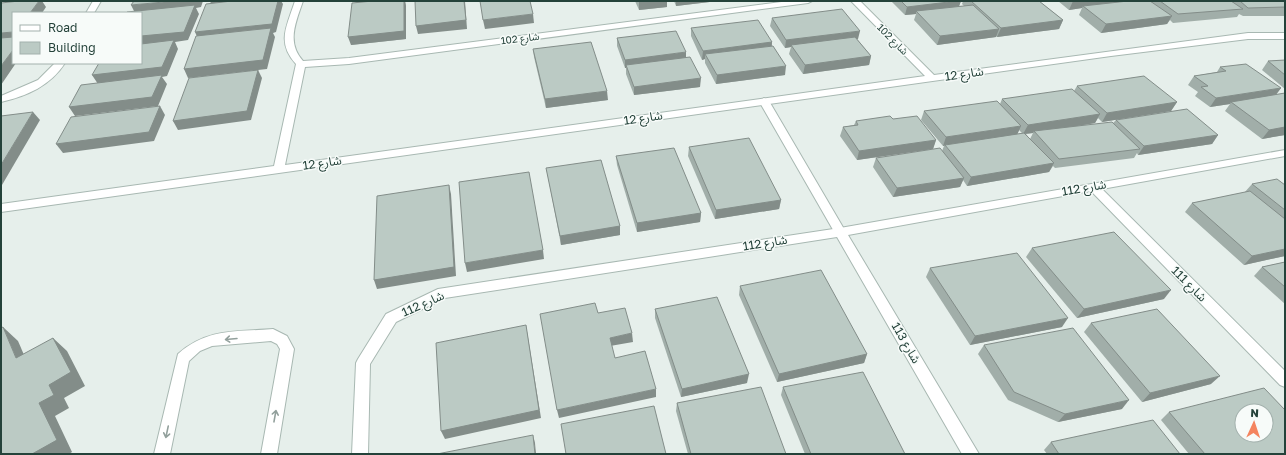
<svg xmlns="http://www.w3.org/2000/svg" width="1286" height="455" viewBox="0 0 1286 455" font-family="'Golos Text','Noto Sans Arabic',sans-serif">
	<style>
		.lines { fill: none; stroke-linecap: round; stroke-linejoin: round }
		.service-casing { stroke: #a8b8b2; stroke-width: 2 }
		.minor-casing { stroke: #a8b8b2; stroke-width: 2 }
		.service { fill: #fff; fill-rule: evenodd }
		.minor { fill: #fff; fill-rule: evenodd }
		.wall { fill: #a1aea9; fill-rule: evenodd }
		.shaded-wall { fill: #838d89 }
		.building { fill: #bbcac4; stroke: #838d89; fill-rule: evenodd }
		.oneway { stroke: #92a09c }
		.labels { text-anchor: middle; stroke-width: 3; stroke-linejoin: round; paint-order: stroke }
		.far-street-label { font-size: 10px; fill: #24423a; stroke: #f7fbf9 }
		.street-label { font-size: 12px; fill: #24423a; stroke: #f7fbf9 }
	</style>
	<rect width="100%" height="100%" fill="#e6efeb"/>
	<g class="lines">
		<g class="service-casing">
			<g id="service">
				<path d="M764 98 769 101 844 229 846 232 844 235H836L759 101Z"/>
				<path d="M273 329 287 336 294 349 277 454H261L280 349 277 344 271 341 212 346 200 351 189 361 170 454H154L178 354C207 328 236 332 273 329Z"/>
			</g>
		</g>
		<g class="minor-casing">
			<g id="minor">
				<path d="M93 1H101L94 13H86Z"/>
				<path d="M295 1H303C296 22 286 42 303 61L349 58 789 1H812L808 3 349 64 305 67 285 165 925 76 851 1H860L934 75 1248 33H1285V39H1248L1111 56 1 212V204L274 166 296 64C276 42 287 26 295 1Z"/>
				<path d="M55 63H65C50 86 27 96 1 102V96L38 80Z"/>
				<path d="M1285 150V156L1102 189 1285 371V387L1280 385 1091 191 848 235 979 454H962L837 237 445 298 396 322 370 364 368 454H352L356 363 358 359 386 314 438 289 840 228Z"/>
			</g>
		</g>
		<use href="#service" class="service"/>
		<use href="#minor" class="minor"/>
	</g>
	<g class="wall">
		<path d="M355 1H405L406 6V39L351 45 356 3Z"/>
		<path d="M635 1H667V7L639 10Z"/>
		<path d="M674 1H718L676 6Z"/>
		<path d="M891 1H961L959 6H964L962 4 963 1H1039L1063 20 1059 29 997 37V36L996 37 937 45 914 20 916 14 905 15Z"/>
		<path d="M1058 1H1151L1152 2V1H1285V16H1243L1239 14 1237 17 1173 23 1170 20 1167 24 1101 33 1079 15 1082 8 1069 10Z"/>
		<path d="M772 18 858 39H857L871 56 869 65 803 74 789 54 791 47 785 48 770 26Z"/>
		<path d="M691 28 772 42V46L785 75 716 84 705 63V59L702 60 691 36Z"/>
		<path d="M617 38 686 58 700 87 634 95 626 74V68H625L617 46Z"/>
		<path d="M533 49 608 100 546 108 534 57Z"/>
		<path d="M1285 60V89L1262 70 1268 61Z"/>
		<path d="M1220 67 1281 88 1276 95 1285 93V135L1262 139 1225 111 1230 104 1210 107 1195 96 1198 92 1188 85 1194 76 1217 72Z"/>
		<path d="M1077 86 1177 102 1171 111 1102 122 1098 118 1095 123 1079 126 1113 123 1116 120 1218 135 1212 144 1138 155 1137 153 1134 158 1055 168 1053 166 1049 172 967 186 963 180 960 187 893 197 873 167 876 158 942 151 944 146H943L921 120 924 111 1000 104 1002 99 1074 91ZM1019 130 1022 133 1017 134ZM1033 133 1030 139 1026 134Z"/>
		<path d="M893 119 936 140 933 149 857 160 840 136 843 127 854 125 856 121Z"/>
		<path d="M689 147 781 200 779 209 715 219 688 156Z"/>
		<path d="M616 156 701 213 700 222 637 232 617 165Z"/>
		<path d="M546 168 620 226V235L561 245 548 177Z"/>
		<path d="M1252 184 1285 185V256L1244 265 1185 212 1192 203 1244 193Z"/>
		<path d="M1032 248 1164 299 1077 318 1026 257Z"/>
		<path d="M1285 262V304L1254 276 1262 267Z"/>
		<path d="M930 268 1062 327 970 345 926 277Z"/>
		<path d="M740 286 867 354 864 363 777 382 739 295Z"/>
		<path d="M655 309 747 383 681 397 655 318Z"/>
		<path d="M1091 323 1211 384 1142 402 1084 332Z"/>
		<path d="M984 345 1122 409 1058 422 1008 400 978 354Z"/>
		<path d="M783 387 905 454H805L781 395Z"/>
		<path d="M677 403 786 454H688L676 411Z"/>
		<path d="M1169 412 1285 454H1189L1161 420Z"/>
		<path d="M1051 442 1180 454H1047L1044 450Z"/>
	</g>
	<g class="shaded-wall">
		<path d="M39 1H42L46 7 42 13H30Z"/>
		<path d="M175 1H203L201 7 196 8 199 14 188 40 175 42 178 49 167 76 162 77 167 84 158 106 75 116 69 107 98 84 92 75 141 45V36L135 13 131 5Z"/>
		<path d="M210 1H262L212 6Z"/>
		<path d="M278 1H281L283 4 276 32 273 33 275 37 267 69 258 70 262 78 251 120 178 130 173 121 258 70 188 78 184 69 199 41 195 32Z"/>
		<path d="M404 1H405L406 6V39L351 45 348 37Z"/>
		<path d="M464 1H465L467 29 418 34 416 26Z"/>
		<path d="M646 1H667V7L639 10V2Z"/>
		<path d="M676 1H718L676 6Z"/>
		<path d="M957 1H961L958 9 916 11V14L905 15 907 7Z"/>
		<path d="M1073 1H1139L1083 6 1082 8 1069 10Z"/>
		<path d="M533 14 534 23 485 29 483 20Z"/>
		<path d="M1172 16 1167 24 1101 33 1106 24Z"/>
		<path d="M1063 20 1059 29 997 37 1001 28Z"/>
		<path d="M999 29 996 37 937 45 940 36Z"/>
		<path d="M860 31 858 39 792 47 791 45V47L785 48 786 40Z"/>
		<path d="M13 32V41L1 42V33Z"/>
		<path d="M772 42 771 51 705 54V59L702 60 703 51Z"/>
		<path d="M13 50V63H16L1 85V66Z"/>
		<path d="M686 52V61L626 65V68H625V60Z"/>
		<path d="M871 56 869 65 803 74 805 65Z"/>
		<path d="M786 66 785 75 716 84 717 75Z"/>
		<path d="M701 78 700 87 634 95V87Z"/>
		<path d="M1281 88 1274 97 1231 102 1230 104 1210 107 1216 98Z"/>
		<path d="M607 91 608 100 546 108 545 99Z"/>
		<path d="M1177 102 1171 111 1102 122 1107 113Z"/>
		<path d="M160 106 165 115 154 141 63 153 56 144Z"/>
		<path d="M33 112 40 120 2 185H1V165Z"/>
		<path d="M1100 114 1095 123 1035 133 1034 131 1033 133 1023 134 1028 125Z"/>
		<path d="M1021 126 1017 135 945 145 944 146H943L946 137Z"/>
		<path d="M1285 127V135L1262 139 1269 130Z"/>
		<path d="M1218 135 1212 144 1138 155 1144 146Z"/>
		<path d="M936 140 933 149 857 160 859 151Z"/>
		<path d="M1054 163 1049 172 967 186 971 177Z"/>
		<path d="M964 178 960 187 893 197 897 188Z"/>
		<path d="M449 185 451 194 456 276 377 289 374 280Z"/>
		<path d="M781 200 779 209 715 219 716 210Z"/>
		<path d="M701 213 700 222 637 232V223Z"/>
		<path d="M620 226V235L561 245 560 236Z"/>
		<path d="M1285 249V256L1244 265 1252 256Z"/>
		<path d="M543 250 544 259 467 272 465 263Z"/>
		<path d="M1171 290 1164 299 1077 318 1084 309Z"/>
		<path d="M1068 318 1062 327 970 345 975 336Z"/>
		<path d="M526 325 541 418 445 439 441 431Z"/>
		<path d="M3 327 18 341 31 371 16 358Z"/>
		<path d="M632 333 633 342 610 346V338Z"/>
		<path d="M53 338 67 351 85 386 64 398 69 408 55 416 72 452 69 454H32L39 403 49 385Z"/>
		<path d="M867 354 864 363 777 382 779 374Z"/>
		<path d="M749 374 747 383 681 397 682 389Z"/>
		<path d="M1220 376 1211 384 1142 402 1150 393Z"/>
		<path d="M656 389V397L559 418 557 410Z"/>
		<path d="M1129 400 1122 409 1058 422 1065 414Z"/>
		<path d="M533 435 535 443 536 454H535Z"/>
	</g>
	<g class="building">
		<path d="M19 1H39L30 13H13V32L1 33V3Z"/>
		<path d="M134 1H175L131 5Z"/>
		<path d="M232 1H278L272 24 195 32 206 4Z"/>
		<path d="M373 1H404V31L348 37 352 3Z"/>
		<path d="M415 1H464L466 20 416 26Z"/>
		<path d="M480 1H530L533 14 483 20Z"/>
		<path d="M901 1H957L907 7Z"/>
		<path d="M971 1H1039L1063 20 1001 28Z"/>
		<path d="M1128 1H1150L1172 16 1106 24 1083 6Z"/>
		<path d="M1160 1H1231L1243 9 1178 14Z"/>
		<path d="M1240 1H1285V7L1248 8Z"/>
		<path d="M195 5 184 32 141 36V13H126L127 12Z"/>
		<path d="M973 5 999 29 940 36 916 11Z"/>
		<path d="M842 9 860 31 786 40 772 18Z"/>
		<path d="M758 20 772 42 703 51 691 28Z"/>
		<path d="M271 28 263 60 184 69 196 36Z"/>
		<path d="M676 31 686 52 625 60 617 38Z"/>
		<path d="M13 37V50L1 66V38Z"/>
		<path d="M855 37 871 56 805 65 791 45Z"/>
		<path d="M174 40 162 67 92 75 99 63H141V44Z"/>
		<path d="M591 42 607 91 545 99 533 49Z"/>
		<path d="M773 46 786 66 717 75 705 54Z"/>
		<path d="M690 57 701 78 634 87 626 65Z"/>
		<path d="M1285 60V75L1268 61Z"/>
		<path d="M1246 64 1281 88 1216 98 1201 87 1208 86 1194 76 1226 71 1220 67Z"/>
		<path d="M258 70 247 111 173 121 189 78Z"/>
		<path d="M162 75 152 97 69 107 81 85Z"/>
		<path d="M1144 76 1177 102 1107 113 1077 86Z"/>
		<path d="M1072 89 1100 114 1028 125 1002 99Z"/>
		<path d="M1285 93V127L1269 130 1231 102Z"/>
		<path d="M997 101 1021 126 946 137 924 111Z"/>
		<path d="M160 106 149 132 56 144 71 117Z"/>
		<path d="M1187 109 1218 135 1144 146 1116 120Z"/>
		<path d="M33 112 1 165V116Z"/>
		<path d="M890 116 893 119 917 116 936 140 859 151 843 127 858 125 856 121Z"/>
		<path d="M1112 122 1140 149 1059 159 1034 131Z"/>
		<path d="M1024 133 1054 163 971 177 945 145Z"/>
		<path d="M749 138 781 200 716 210 689 147Z"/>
		<path d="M674 148 701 213 637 223 616 156Z"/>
		<path d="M940 148 964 178 897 188 876 158Z"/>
		<path d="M601 160 620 226 560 236 546 168Z"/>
		<path d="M529 172 543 250 465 263 459 182Z"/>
		<path d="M1277 179 1285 185V210L1252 184Z"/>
		<path d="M449 185 454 267 374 280 377 196Z"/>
		<path d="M1250 191 1285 219V249L1252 256 1192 203Z"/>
		<path d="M1114 232 1171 290 1084 309 1032 248Z"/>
		<path d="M1017 253 1068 318 975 336 930 268Z"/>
		<path d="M1285 262V287L1262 267Z"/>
		<path d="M821 270 867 354 779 374 740 286Z"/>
		<path d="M717 297 749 374 682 389 655 309Z"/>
		<path d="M595 303 598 313 625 308 632 333 610 338 615 358 645 351 656 389 557 410 540 314Z"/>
		<path d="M1157 309 1220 376 1150 393 1091 323Z"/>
		<path d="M526 325 539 410 441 431 436 343Z"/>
		<path d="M3 327 16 358 53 338 71 372 49 385 54 395 39 403 57 440 32 454H1V328Z"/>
		<path d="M1073 328 1129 400 1065 414 1014 392 984 345Z"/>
		<path d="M863 372 905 454H811L783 387Z"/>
		<path d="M761 387 786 454H691L677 403Z"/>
		<path d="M1264 388 1285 410V454H1205L1169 412ZM1242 411H1266V435H1242Z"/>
		<path d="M654 406 666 454H566L561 424Z"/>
		<path d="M1153 420 1180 454H1059L1051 442Z"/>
		<path d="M533 435 535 454H437Z"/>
	</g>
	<defs><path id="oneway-shaft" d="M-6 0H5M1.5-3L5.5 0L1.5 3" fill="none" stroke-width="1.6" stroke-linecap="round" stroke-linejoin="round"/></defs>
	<g class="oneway">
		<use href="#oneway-shaft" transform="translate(231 339) rotate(175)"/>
		<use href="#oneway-shaft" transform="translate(275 416) rotate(-80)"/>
		<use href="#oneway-shaft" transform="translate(167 432) rotate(102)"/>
	</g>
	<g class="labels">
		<g class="far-street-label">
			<text transform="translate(520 38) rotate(-7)" y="4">شارع 102</text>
			<text transform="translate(893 39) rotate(45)" y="4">شارع 102</text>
		</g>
		<g class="street-label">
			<text transform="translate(964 74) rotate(-8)" y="4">شارع 12</text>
			<text transform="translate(643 118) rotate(-8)" y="4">شارع 12</text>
			<text transform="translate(322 163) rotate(-8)" y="4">شارع 12</text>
			<text transform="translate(1084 188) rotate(-10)" y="4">شارع 112</text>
			<text transform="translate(765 243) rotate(-9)" y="4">شارع 112</text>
			<text transform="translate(1189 284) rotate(45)" y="4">شارع 111</text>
			<text transform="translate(423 304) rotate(-24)" y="4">شارع 112</text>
			<text transform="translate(906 343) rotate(60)" y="4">شارع 113</text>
		</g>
	</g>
	<rect width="1286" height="455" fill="none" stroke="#24423a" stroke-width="4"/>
	<rect x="12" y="12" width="130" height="52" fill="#f7fbf9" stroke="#a3b1ad"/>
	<rect x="20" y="25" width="20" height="6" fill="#ffffff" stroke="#a3b1ad"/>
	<text x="48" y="32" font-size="12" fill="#24423a">Road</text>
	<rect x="20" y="42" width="20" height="12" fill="#bbcac4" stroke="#a3b1ad"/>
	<text x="48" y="52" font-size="12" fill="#24423a">Building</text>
	<g transform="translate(1254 423) rotate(3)"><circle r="19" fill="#f7fbf9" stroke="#a3b1ad"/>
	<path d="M0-3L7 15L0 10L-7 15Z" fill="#f4845f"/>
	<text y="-6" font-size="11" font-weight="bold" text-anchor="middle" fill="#24423a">N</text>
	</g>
</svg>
